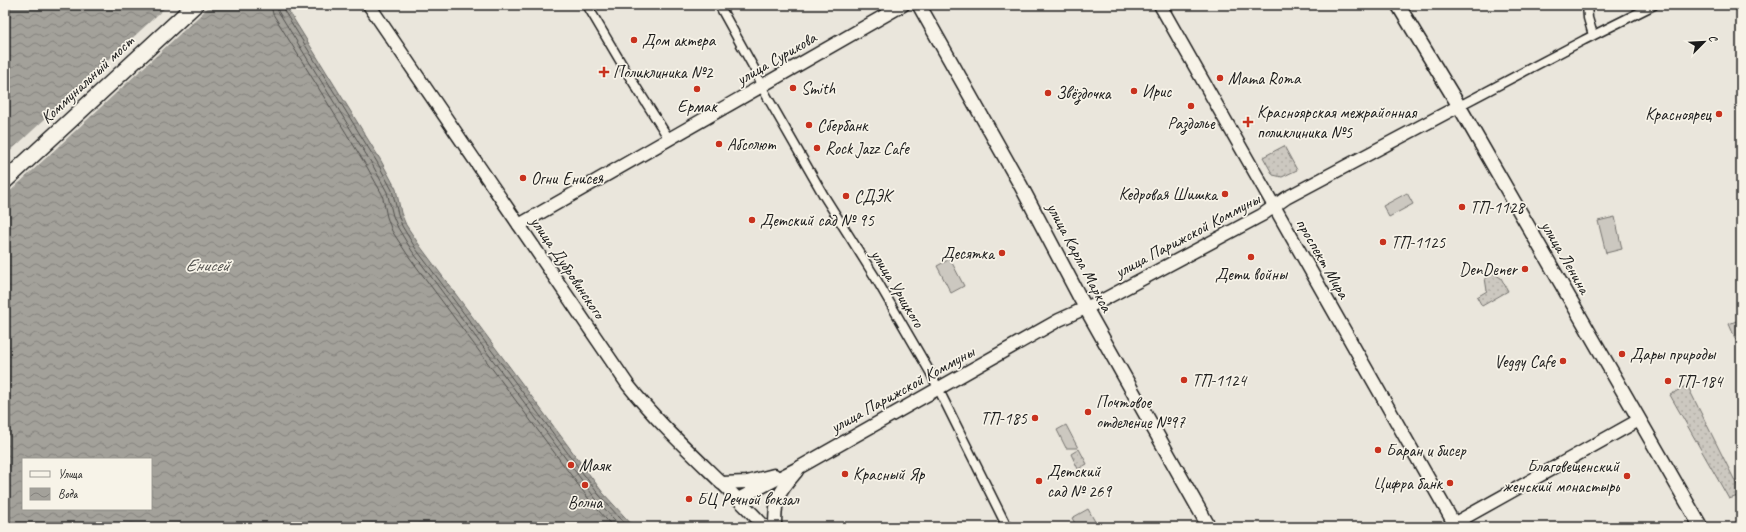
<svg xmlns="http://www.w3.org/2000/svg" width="1746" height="532" viewBox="0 0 1746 532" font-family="Caveat,sans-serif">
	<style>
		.grass { fill: url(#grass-dots); stroke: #74726e }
		.garden { fill: #ccc8c0; stroke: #74726e }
		.water { fill: url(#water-waves); stroke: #6d6c68; fill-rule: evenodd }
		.pier { fill: #eae6dc }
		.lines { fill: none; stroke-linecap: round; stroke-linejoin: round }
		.shore { stroke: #52514e; stroke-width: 1 }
		.street-casing { stroke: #1c1c1c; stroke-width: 11 }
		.secondary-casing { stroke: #1c1c1c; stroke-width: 15 }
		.primary-casing { stroke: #1c1c1c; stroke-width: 16 }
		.highway-casing { stroke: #1c1c1c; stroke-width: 18 }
		.street { stroke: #f7f3e8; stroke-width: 8 }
		.secondary { stroke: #f7f3e8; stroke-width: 12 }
		.primary { stroke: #f7f3e8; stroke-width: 13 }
		.highway { stroke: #f7f3e8; stroke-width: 15 }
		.poi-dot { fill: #c8321e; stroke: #f7f3e8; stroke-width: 1.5 }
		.labels { text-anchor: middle; stroke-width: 3.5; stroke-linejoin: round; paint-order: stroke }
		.poi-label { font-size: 17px; fill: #1c1c1c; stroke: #f7f3e8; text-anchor: start }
		.street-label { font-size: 17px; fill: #1c1c1c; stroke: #f7f3e8 }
		.water-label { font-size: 18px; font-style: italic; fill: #52514e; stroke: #f7f3e8 }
	</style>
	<defs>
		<pattern id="grass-dots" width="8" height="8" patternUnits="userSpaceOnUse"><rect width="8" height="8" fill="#ccc8c0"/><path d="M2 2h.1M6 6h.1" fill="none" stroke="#afaba4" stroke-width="1.8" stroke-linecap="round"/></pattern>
		<pattern id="water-waves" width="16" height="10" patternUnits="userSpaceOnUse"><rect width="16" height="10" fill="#a3a19a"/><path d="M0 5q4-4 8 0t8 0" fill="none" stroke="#84827d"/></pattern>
	</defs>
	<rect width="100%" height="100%" fill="#eae6dc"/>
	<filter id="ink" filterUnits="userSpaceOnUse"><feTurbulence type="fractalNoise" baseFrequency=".025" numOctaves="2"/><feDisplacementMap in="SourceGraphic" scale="8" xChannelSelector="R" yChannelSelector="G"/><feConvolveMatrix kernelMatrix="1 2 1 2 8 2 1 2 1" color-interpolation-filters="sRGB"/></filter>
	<g filter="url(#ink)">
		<g class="grass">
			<path d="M1284 146 1297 170 1282 177 1273 175 1263 157Z"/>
			<path d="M1493 273 1501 278 1508 291 1482 306 1477 297 1487 291 1485 278Z"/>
			<path d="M1687 385 1741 493V495L1729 499 1670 395Z"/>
			<path d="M1079 449 1087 464 1078 469 1071 454Z"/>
		</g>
		<g class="garden">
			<path d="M1407 193 1413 204 1389 217 1383 206Z"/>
			<path d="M1615 217 1622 249 1606 253 1598 221Z"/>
			<path d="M950 259 964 286 951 293 937 266Z"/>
			<path d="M1741 319V343L1738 345 1729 324Z"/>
			<path d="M1066 425 1078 448H1066L1057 430Z"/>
			<path d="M1088 509 1098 527H1077L1072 518Z"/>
		</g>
		<path class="water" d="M5 5H285L380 159 396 189 401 213 406 225 420 246 603 493 634 527H5ZM23 459H151V509H23Z"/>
		<path class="pier" d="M168 5H211L5 196V156Z"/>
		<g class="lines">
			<g class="shore">
				<path d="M271 5 273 14 367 167 382 194 387 217 392 231 407 254 591 502 613 527"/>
				<path d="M277 5 278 11 372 164 387 192 393 216 398 228 412 251 595 498 621 527"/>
				<path d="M282 5 283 9 377 162 392 190 398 214 402 226 416 249 599 495 628 527"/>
			</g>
			<g class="street-casing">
				<g id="street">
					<path d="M587 5 626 71 669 139"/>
					<path d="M719 5 755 70 761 86 824 196 875 277 930 372 1007 527"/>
					<path d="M1587 5 1588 18 1593 35"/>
					<path d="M1459 106 1584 40 1654 5"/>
				</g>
			</g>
			<g class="secondary-casing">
				<g id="secondary">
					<path d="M369 5 628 385C669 437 720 478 765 527"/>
					<path d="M1160 5 1456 527"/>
					<path d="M519 225 903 5"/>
					<path d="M721 483 747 482 774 475"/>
					<path d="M738 499 800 467 1059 320 1101 301 1262 215 1286 198 1459 106"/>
					<path d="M775 527C775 496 778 494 797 471"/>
					<path d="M1448 527 1639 420"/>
				</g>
			</g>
			<g class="primary-casing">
				<g id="primary">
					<path d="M919 5 1021 186 1079 296 1209 527"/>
					<path d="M1398 5 1459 106 1701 527"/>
				</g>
			</g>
			<g class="highway-casing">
				<path id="highway" d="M5 181 195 5"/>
			</g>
			<use href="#street" class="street"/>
			<use href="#secondary" class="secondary"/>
			<use href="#primary" class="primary"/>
			<use href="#highway" class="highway"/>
		</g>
	</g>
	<g class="poi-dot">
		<circle cx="634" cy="40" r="4"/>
		<path d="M602 66h4v4h4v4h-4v4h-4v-4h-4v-4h4z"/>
		<circle cx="1220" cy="78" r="4"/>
		<circle cx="793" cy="88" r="4"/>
		<circle cx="697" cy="89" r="4"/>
		<circle cx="1134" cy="91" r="4"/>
		<circle cx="1048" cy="93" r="4"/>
		<circle cx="1191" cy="106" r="4"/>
		<circle cx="1719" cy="114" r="4"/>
		<path d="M1246 116h4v4h4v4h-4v4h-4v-4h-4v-4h4z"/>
		<circle cx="809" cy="125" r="4"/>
		<circle cx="719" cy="144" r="4"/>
		<circle cx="817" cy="148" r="4"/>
		<circle cx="523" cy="178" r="4"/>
		<circle cx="1225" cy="194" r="4"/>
		<circle cx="846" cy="196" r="4"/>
		<circle cx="1462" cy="207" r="4"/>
		<circle cx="752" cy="220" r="4"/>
		<circle cx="1383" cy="242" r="4"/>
		<circle cx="1002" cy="253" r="4"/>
		<circle cx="1251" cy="257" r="4"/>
		<circle cx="1525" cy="269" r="4"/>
		<circle cx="1622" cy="354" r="4"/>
		<circle cx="1563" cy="361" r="4"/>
		<circle cx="1184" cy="380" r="4"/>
		<circle cx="1668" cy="381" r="4"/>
		<circle cx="1088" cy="412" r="4"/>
		<circle cx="1035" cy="418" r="4"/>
		<circle cx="1378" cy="450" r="4"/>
		<circle cx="571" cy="465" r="4"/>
		<circle cx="845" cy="474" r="4"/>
		<circle cx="1627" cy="476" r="4"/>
		<circle cx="1039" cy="481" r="4"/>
		<circle cx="1450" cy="483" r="4"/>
		<circle cx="585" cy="485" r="4"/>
		<circle cx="689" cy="499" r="4"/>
	</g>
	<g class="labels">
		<g class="poi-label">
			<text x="642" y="46">Дом актера</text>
			<text x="613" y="78">Поликлиника №2</text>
			<text x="1228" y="84">Mama Roma</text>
			<text x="801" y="94">Smith</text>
			<text x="1142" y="97">Ирис</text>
			<text x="1056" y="99">Звёздочка</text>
			<text x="697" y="112" text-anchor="middle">Ермак</text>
			<text x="1257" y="118">Красноярская межрайонная<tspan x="1257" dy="20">поликлиника №5</tspan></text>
			<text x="1711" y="120" text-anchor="end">Красноярец</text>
			<text x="1191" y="129" text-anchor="middle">Раздолье</text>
			<text x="817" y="131">Сбербанк</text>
			<text x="727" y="150">Абсолют</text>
			<text x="825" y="154">Rock Jazz Cafe</text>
			<text x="531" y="184">Огни Енисея</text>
			<text x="1217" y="200" text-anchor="end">Кедровая Шишка</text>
			<text x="854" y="202">СДЭК</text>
			<text x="1470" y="213">ТП-1128</text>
			<text x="760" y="226">Детский сад № 95</text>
			<text x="1391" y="248">ТП-1125</text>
			<text x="994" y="259" text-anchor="end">Десятка</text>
			<text x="1517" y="275" text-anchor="end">DenDener</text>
			<text x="1251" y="280" text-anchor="middle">Дети войны</text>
			<text x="1630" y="360">Дары природы</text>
			<text x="1555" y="367" text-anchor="end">Veggy Cafe</text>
			<text x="1192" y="386">ТП-1124</text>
			<text x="1676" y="387">ТП-184</text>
			<text x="1096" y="408">Почтовое<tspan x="1096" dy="20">отделение №97</tspan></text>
			<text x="1027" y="424" text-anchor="end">ТП-185</text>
			<text x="1386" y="456">Баран и бисер</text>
			<text x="579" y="471">Маяк</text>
			<text x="1619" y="472" text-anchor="end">Благовещенский<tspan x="1619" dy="20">женский монастырь</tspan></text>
			<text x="1047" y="477">Детский<tspan x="1047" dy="20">сад № 269</tspan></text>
			<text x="853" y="480">Красный Яр</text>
			<text x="1442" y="489" text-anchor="end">Цифра банк</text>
			<text x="697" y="505">БЦ Речной вокзал</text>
			<text x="585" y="508" text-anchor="middle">Волна</text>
		</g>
		<g class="street-label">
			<text transform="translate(776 58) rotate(-30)" y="6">улица Сурикова</text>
			<text transform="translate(87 79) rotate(-43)" y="6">Коммунальный мост</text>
			<text transform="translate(1187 235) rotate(-28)" y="6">улица Парижской Коммуны</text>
			<text transform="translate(1080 257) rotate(62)" y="6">улица Карла Маркса</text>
			<text transform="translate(1566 257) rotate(60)" y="6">улица Ленина</text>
			<text transform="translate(1323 258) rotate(60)" y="6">проспект Мира</text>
			<text transform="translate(568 267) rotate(56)" y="6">улица Дубровинского</text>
			<text transform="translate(898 288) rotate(59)" y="6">улица Урицкого</text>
			<text transform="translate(902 389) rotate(-29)" y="6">улица Парижской Коммуны</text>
		</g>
		<g class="water-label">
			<text x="207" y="271">Енисей</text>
		</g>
	</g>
	<rect width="1746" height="532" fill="none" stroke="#f7f3e8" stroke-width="20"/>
	<rect x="10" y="10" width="1726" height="512" fill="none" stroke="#1c1c1c" stroke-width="1.5" filter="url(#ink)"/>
	<rect x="22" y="458" width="130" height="52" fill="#f7f3e8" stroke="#9f9d96"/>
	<rect x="30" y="471" width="20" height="6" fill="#f7f3e8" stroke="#9f9d96"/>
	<text x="58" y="478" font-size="12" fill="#1c1c1c">Улица</text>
	<rect x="30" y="488" width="20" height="12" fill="url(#water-waves)" stroke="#9f9d96"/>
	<text x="58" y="498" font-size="12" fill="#1c1c1c">Вода</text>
	<g transform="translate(1704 42) rotate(66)" stroke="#f7f3e8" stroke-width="3" paint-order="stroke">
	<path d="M0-3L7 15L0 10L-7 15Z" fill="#1c1c1c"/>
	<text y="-6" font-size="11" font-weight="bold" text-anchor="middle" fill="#1c1c1c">С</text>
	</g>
</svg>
